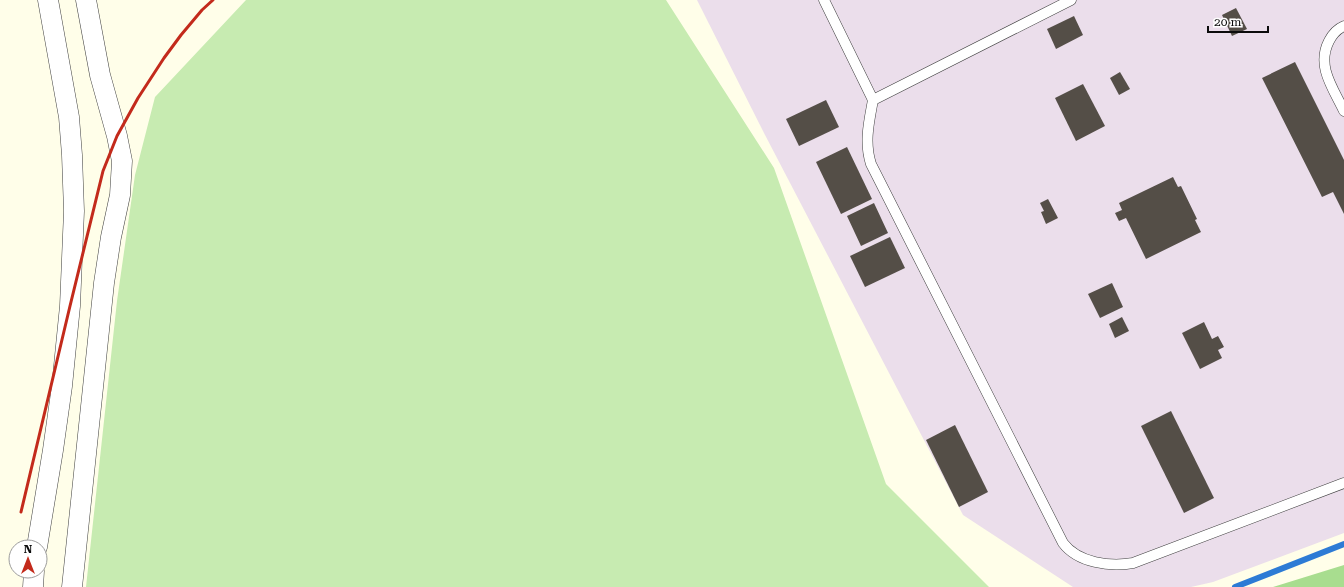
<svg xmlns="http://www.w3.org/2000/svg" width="1344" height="587" viewBox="0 0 1344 587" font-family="'Roboto Serif',serif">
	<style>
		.industrial { fill: #ebdeeb }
		.green { fill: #c7ebb1 }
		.forest { fill: #a8dd8f }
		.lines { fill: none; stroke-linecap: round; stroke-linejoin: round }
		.stream { stroke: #2d7bd5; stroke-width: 6 }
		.building { fill: #544e47 }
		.lane-casing { stroke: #3e3e3e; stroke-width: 11 }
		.street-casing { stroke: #3e3e3e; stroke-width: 21 }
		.lane { stroke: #fff; stroke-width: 10 }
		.street { stroke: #fff; stroke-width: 20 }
		.rail { stroke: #c32a1b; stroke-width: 3 }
	</style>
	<rect width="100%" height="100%" fill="#fffee9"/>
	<path class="industrial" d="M697 0H1344V533L1213 582 1191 587H1073L963 515 764 133Z"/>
	<path class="green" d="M246 0H666L774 168 886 484 989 587H86L117 301 135 175 155 97Z"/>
	<path class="forest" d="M1344 565V587H1273Z"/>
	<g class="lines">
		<path class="stream" d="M1235 587 1344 544"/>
	</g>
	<g class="building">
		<path d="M1236 8 1247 29 1232 36 1222 15Z"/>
		<path d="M1074 16 1083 35 1056 49 1047 29Z"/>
		<path d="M1295 62 1344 160V214L1333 192 1322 197 1262 78Z"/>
		<path d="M1120 72 1130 89 1119 95 1110 78Z"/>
		<path d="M1083 84 1105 126 1076 141 1055 98Z"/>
		<path d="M826 100 839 127 799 146 786 119Z"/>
		<path d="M847 147 872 199 841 214 816 162Z"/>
		<path d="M1173 177 1178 187 1181 186 1197 219 1195 220 1201 232 1146 259 1126 218 1119 221 1115 213 1122 210 1119 203Z"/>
		<path d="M1048 199 1058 218 1046 224 1041 212 1044 211 1040 203Z"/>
		<path d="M874 203 888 233 861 246 847 216Z"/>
		<path d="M890 237 905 268 865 287 850 256Z"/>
		<path d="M1112 283 1123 307 1100 318 1088 294Z"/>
		<path d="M1122 317 1129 331 1115 338 1109 324Z"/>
		<path d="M1204 322 1212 339 1218 336 1224 347 1218 350 1222 358 1200 369 1182 333Z"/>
		<path d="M1171 411 1214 498 1184 513 1141 426Z"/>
		<path d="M955 425 988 492 959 507 926 440Z"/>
	</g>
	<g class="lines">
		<g class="lane-casing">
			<g id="lane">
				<path d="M824 0 873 100"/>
				<path d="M1071 0 873 100C869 122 864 142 871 164L1063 543C1078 563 1110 567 1133 563L1344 483"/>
				<path d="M1344 26C1337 29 1332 35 1329 41 1316 66 1333 88 1344 111"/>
			</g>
		</g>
		<g class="street-casing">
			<g id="street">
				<path d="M37 547 53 450 62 386 70 306 74 211 72 155 69 117 48 0"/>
				<path d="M33 587 34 571"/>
				<path d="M72 587 104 283 111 237 120 195 122 161 117 136 100 75 86 0"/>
			</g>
		</g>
		<use href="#lane" class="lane"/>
		<use href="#street" class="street"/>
		<path class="rail" d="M21 512 70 306 103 171 117 136 138 98 164 58 181 35 202 10 213 0"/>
	</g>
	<g transform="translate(28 559)"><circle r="19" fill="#ffffff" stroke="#9d9d9d"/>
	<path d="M0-3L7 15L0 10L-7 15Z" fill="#c32a1b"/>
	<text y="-6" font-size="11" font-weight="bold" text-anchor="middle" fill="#0b0b0b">N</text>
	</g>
	<path d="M1208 26v6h60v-6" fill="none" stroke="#0b0b0b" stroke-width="2"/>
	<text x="1214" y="26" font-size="12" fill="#0b0b0b" stroke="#ffffff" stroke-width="3" paint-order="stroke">20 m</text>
</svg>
